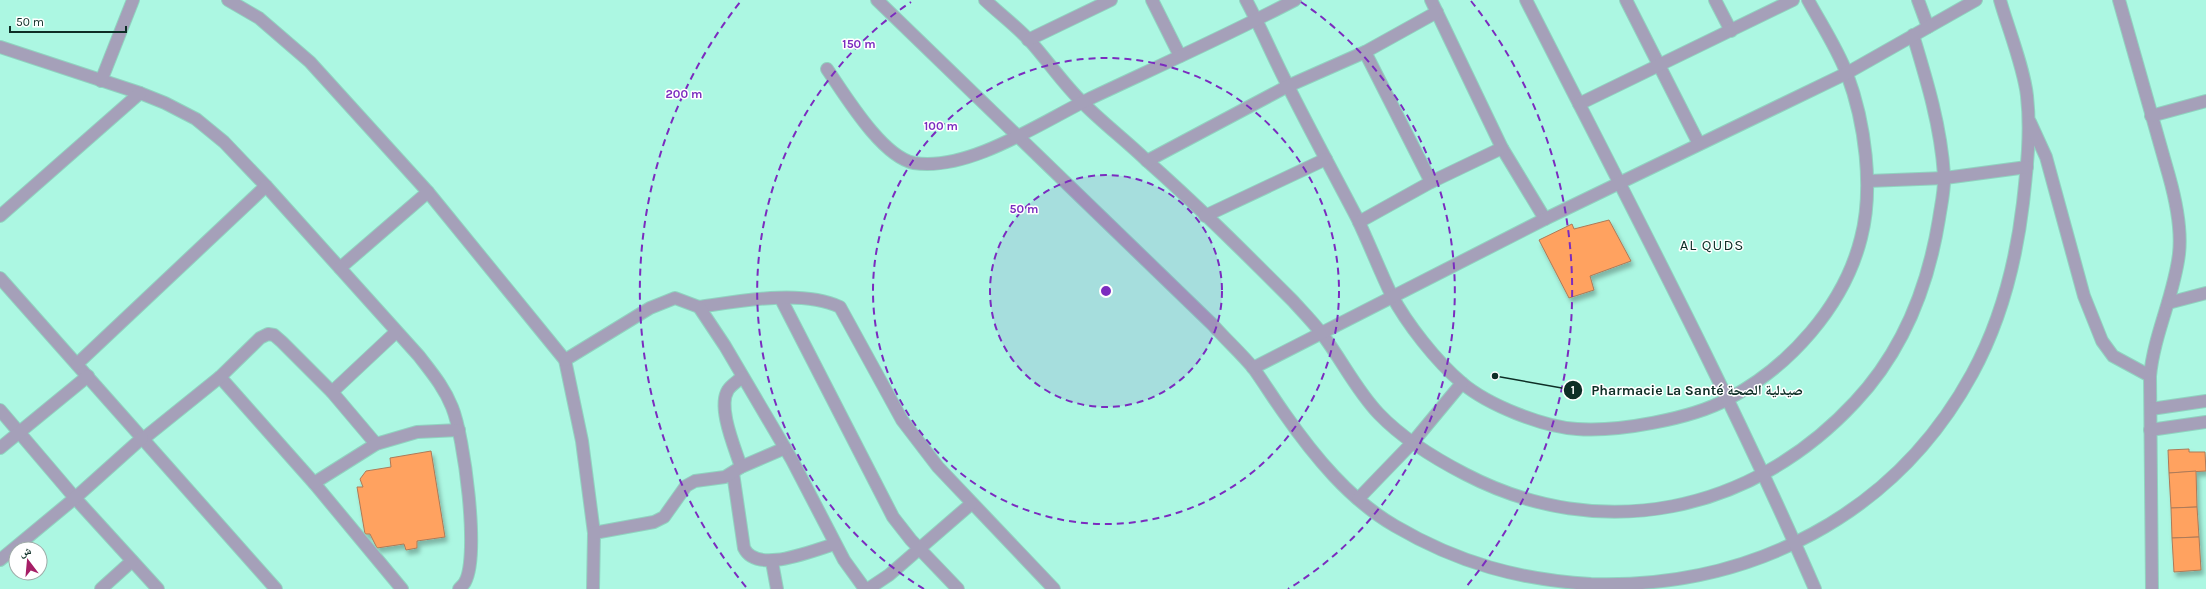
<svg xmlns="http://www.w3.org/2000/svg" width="2206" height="589" viewBox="0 0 2206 589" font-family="Karla,'Noto Naskh Arabic',sans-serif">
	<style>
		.building { fill: #ffa260; stroke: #ad7a58; filter: url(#shadow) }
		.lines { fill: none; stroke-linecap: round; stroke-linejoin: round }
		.minor-casing { stroke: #90d3c0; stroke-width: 14 }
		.minor { stroke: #a5a0b9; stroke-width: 12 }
		.ring { fill: none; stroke: #7b2cbf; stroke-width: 2; stroke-dasharray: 7 5 }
		.labels { text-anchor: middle; stroke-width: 3; stroke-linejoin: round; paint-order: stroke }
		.quarter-label { font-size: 15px; letter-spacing: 1px; fill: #0e2e26; stroke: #fff }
		.centre { fill: #7b2cbf; stroke: #fff; stroke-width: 2 }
		.ring-label { font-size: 12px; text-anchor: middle; font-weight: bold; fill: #7b2cbf; stroke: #fff; stroke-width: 3; stroke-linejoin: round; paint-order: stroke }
		.leader { fill: none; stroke: #0e2e26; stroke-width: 1.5 }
		.callout-dot { fill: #0e2e26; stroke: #fff; stroke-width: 1.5 }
		.mark-label { font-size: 12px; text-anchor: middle; font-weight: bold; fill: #fff }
		.callout-label { font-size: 14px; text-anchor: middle; font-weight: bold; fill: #0e2e26; stroke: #fff; stroke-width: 3; stroke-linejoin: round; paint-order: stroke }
	</style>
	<defs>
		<filter id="shadow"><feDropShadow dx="2.5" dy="4.5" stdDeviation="2" flood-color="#0004"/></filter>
	</defs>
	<rect width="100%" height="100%" fill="#acf7e2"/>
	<g class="building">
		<path d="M1609 220 1631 261 1590 276 1594 290 1569 298 1539 240 1572 224 1574 229Z"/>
		<path d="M2189 449V452H2205L2206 471 2169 473 2168 450Z"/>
		<path d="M431 451 445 537 417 541V548L406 550 404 544 377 548 370 534H365L357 487H363L360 479 366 471 391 467 390 458Z"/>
		<path d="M2196 471 2197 507 2171 508 2169 473Z"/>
		<path d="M2197 507 2199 537 2172 538 2171 508Z"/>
		<path d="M2199 537 2201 570 2174 572 2172 538Z"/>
	</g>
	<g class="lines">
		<g class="minor-casing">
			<g id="minor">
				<path d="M228 0 259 18 310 62 428 192 565 360 582 441 594 533 593 589"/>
				<path d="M877 0 1213 325C1226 340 1242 354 1254 369 1264 383 1274 399 1284 413 1314 456 1350 500 1395 526 1458 563 1520 580 1591 584 1751 589 1895 515 1972 374 2001 321 2016 262 2023 203 2027 167 2031 132 2027 96 2024 68 2008 28 2000 0"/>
				<path d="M985 0C1000 14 1016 26 1030 41 1048 61 1064 85 1084 104 1103 123 1125 140 1145 159 1196 204 1244 252 1292 300 1302 311 1313 322 1322 334 1342 360 1356 390 1379 414 1403 439 1434 458 1465 474 1601 545 1752 513 1855 402 1903 351 1928 287 1939 219 1941 205 1945 189 1944 175 1941 127 1927 81 1913 35"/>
				<path d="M1152 0 1180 56"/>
				<path d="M1246 0C1261 28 1273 57 1288 86 1310 130 1334 174 1357 218 1369 243 1379 269 1391 294 1407 324 1436 361 1462 383 1488 405 1543 427 1577 429 1618 432 1691 419 1728 399 1789 367 1844 306 1861 238 1874 188 1865 122 1847 74 1837 48 1821 24 1808 0"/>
				<path d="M1431 0 1502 148 1545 219"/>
				<path d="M1526 0C1625 195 1728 389 1815 589"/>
				<path d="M1626 0 1699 144"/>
				<path d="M1715 0 1731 31"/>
				<path d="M1918 0 1928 27"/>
				<path d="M2119 0 2169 176C2176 201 2182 228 2179 254 2174 296 2154 334 2150 376L2152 589"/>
				<path d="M1028 40 1111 0"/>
				<path d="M0 47 140 93 165 103 196 119 224 142 266 186 419 356C432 373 444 387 452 407 464 436 480 555 465 582 464 584 461 587 459 589"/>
				<path d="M1365 52 1431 182"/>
				<path d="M827 69C845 95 882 157 914 163 969 172 1043 121 1091 98 1159 66 1228 35 1295 0"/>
				<path d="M101 81 133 0"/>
				<path d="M1579 104 1793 0"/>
				<path d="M2151 116 2206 101"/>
				<path d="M2030 122 2046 157 2084 296 2102 341 2113 356 2150 376"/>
				<path d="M1147 161 1288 86 1365 52 1437 12"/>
				<path d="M1868 181 1945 178 2027 167"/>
				<path d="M0 216 140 93"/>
				<path d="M1205 216 1326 159"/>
				<path d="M1359 222 1431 182 1502 148"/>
				<path d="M340 268 428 192"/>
				<path d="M0 278 276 589"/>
				<path d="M781 299 893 517 911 540 958 589"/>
				<path d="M2168 303 2206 293"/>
				<path d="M699 307C740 301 802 289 840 307L902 420 938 467 1054 589"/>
				<path d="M565 360 650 308 675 298 699 307 725 346 792 460 844 560 865 589"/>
				<path d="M77 364 266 186"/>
				<path d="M1253 368 1545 219 1847 73 1976 0"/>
				<path d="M220 377 314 483 402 589"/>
				<path d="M332 392 396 332"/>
				<path d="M2151 409 2206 401"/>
				<path d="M0 410 75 498 158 589"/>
				<path d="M2150 430 2206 422"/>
				<path d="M143 439 220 377 260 338 268 334 274 335 282 342 332 392 376 444"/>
				<path d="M0 448 88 376"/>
				<path d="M741 467C735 448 717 407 728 390 731 385 738 381 742 377"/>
				<path d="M733 473 744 548C757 575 813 550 835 544"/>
				<path d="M314 483 376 444 417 432 459 430"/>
				<path d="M1358 499 1413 442 1462 383"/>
				<path d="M594 533 654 522 664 517 686 486 695 481 725 477 741 467 785 448"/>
				<path d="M0 560 75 498 142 438"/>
				<path d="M772 562 777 589"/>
				<path d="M101 589 132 561"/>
				<path d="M868 589 889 575 971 504"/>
			</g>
		</g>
		<use href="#minor" class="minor"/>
	</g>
	<circle cx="1106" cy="291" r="116" fill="#7b2cbf" fill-opacity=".12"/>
	<g class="ring">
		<circle cx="1106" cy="291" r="116"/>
		<circle cx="1106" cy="291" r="233"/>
		<path d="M924 589A349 349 0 0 1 911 2M1301 2A349 349 0 0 1 1288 589"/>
		<path d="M746 587A466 466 0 0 1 741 1M1471 1A466 466 0 0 1 1466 587"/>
	</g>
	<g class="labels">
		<g class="quarter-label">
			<text x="1712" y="250">AL QUDS</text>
		</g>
	</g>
	<circle cx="1106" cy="291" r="6" class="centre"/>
	<g class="ring-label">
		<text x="859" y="48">150 m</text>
		<text x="684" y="98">200 m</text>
		<text x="941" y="130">100 m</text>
		<text x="1024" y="213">50 m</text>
	</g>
	<path class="leader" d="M1495 376L1573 390"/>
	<g class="callout-dot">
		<circle cx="1495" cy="376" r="4"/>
		<circle cx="1573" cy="390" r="10"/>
	</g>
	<g class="mark-label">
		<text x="1573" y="394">1</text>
	</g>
	<g class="callout-label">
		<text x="1697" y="395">Pharmacie La Santé صيدلية الصحة</text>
	</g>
	<g transform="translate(28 561) rotate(344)"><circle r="19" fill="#ffffff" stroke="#9faba8"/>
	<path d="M0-3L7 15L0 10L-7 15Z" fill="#a61e66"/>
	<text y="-6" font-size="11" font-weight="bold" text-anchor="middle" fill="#0e2e26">ش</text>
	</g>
	<path d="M10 26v6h116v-6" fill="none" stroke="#0e2e26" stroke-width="2"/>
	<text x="16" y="26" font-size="12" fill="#0e2e26" stroke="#ffffff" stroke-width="3" paint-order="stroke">50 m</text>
</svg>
